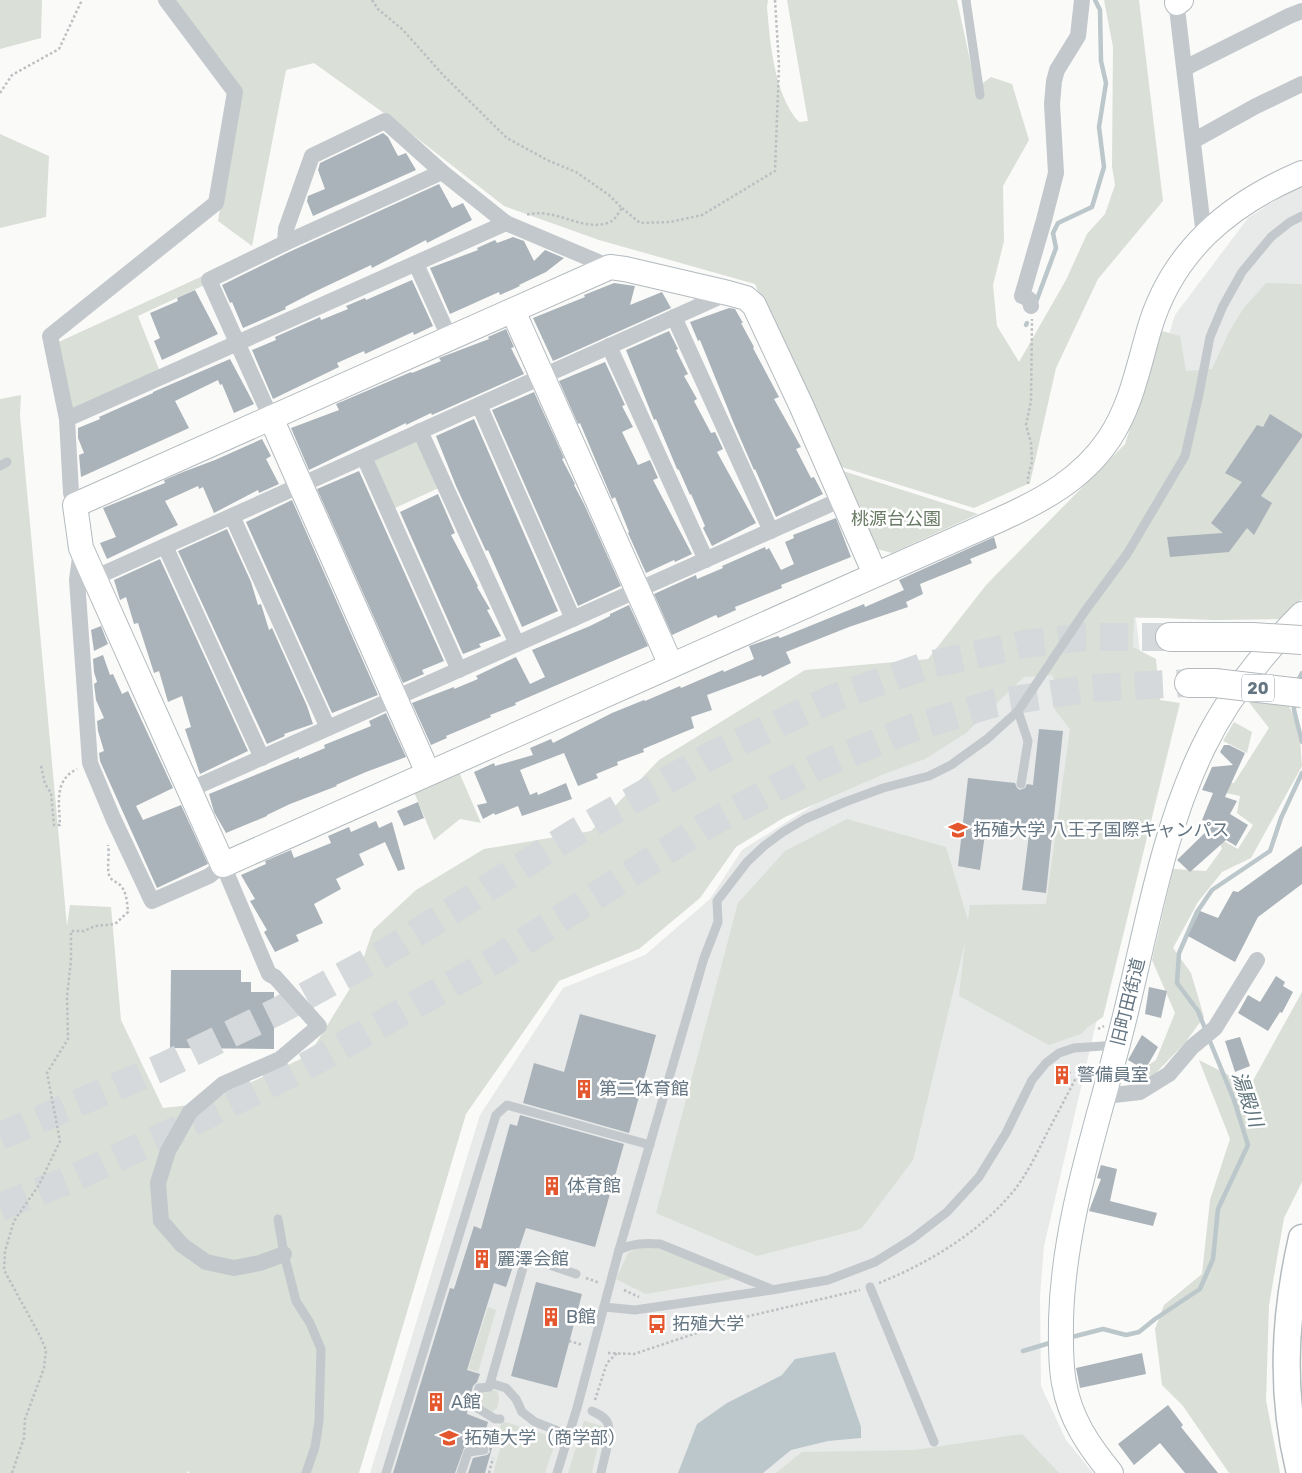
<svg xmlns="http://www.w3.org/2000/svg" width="1302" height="1473" viewBox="0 0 1302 1473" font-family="Rubik,'Noto Sans JP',sans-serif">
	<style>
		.built { fill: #e8e9e9 }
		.green { fill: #dadfd7 }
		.water { fill: #bbc7cb }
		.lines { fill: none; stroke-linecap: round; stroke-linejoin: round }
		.stream { stroke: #bbc7cb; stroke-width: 4.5 }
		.building { fill: #aab3b9 }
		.highway-tunnel { stroke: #d5d9db; stroke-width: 28; stroke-dasharray: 28 14; stroke-linecap: butt }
		.secondary-casing { stroke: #b3babf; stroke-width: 26 }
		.primary-casing { stroke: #b5babe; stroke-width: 29 }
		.highway-casing { stroke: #b4b9bd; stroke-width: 30 }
		.path { stroke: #bbbfc2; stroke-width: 2.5; stroke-dasharray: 2.5 2.5; stroke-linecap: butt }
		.lane { stroke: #c3c8cc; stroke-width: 9 }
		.street { stroke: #c3c8cc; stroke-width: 16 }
		.secondary { stroke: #fff; stroke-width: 24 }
		.primary { stroke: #fff; stroke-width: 26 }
		.highway { stroke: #fff; stroke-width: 28 }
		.highway-bridge-casing { stroke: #b4b9bd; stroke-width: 30; stroke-linecap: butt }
		.highway-bridge { stroke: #fff; stroke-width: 28 }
		.labels { text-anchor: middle; stroke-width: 5; stroke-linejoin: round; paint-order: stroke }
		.shield { fill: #fff; stroke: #939fa8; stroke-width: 1 }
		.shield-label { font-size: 16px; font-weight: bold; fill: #657683 }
		.park-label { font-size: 18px; fill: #687a64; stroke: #fff }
		.poi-label { font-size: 18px; fill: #657683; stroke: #fff; text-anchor: start }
		.street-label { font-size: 18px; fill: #657683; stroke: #fff }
		.water-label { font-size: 19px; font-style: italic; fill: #60757c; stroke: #fff }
	</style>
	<rect width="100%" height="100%" fill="#fafaf8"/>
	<path class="built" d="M1302 187V576L1253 617 1136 618 1152 758 1146 809 1044 1246 1040 1296 1041 1386 1066 1440 1093 1473H370L480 1115 563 988 645 955 710 899 742 850 872 768 1135 447 1175 315 1248 218 1287 193Z"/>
	<g class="green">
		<path d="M0 0H42L41 38 0 49Z"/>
		<path d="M171 0H768L767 7C770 42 774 95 799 122L808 121 787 0H957L976 88 991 77 1012 84 1029 140 1003 186 1004 241 993 285 997 326 1019 362 1066 280 1087 234 1105 214 1115 185 1112 166 1113 47 1104 0H1139L1163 201 1098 279 1056 368 1030 483 974 508 832 464 755 284 599 240 504 206 395 121 314 63 286 70 252 246 218 221 239 89Z"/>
		<path d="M0 134 49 156 46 217 0 228Z"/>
		<path d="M207 274 211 282 138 316 162 377 67 419 52 345Z"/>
		<path d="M1266 283 1302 284V599L1281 619 1214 620 1134 617 1133 647 1156 659 1160 700 1180 703 1103 1017 1088 1027 1081 1034 1049 1045 959 996 965 942 913 1160 861 1229 757 1256 656 1213 738 903 785 851 847 819 946 847 968 920 970 905 1046 904 1070 729 1055 710 1053 675 1024 677 966 733 925 759 884 774 785 817 736 847 700 898 639 949 559 981 466 1114 359 1473H190L188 1471 187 1473H0V399L21 395 20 415 67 926 70 905 111 907 121 1020 163 1108 199 1104 239 1088 309 1055 357 977 373 930 416 890 484 849 591 831 659 760 805 670 928 659 987 584 1125 444 1162 331 1180 336 1186 371 1212 369 1229 332 1243 309Z"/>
		<path d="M421 438 443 486 395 508 373 460Z"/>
		<path d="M843 471 978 514 892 553 877 549Z"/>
		<path d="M1277 698 1288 704 1299 727 1302 766 1251 858 1222 872 1198 902 1173 948 1191 973 1204 1017 1184 1044 1150 1079 1128 1085 1127 1079 1156 1060 1175 1013 1152 960 1173 869 1206 871 1222 849 1218 838 1238 849 1253 825 1237 813 1240 796 1217 791 1220 782 1234 783 1269 728 1248 701Z"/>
		<path d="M1234 722 1252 732 1247 753 1223 741Z"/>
		<path d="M459 772 481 823 460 819 434 840 414 792Z"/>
		<path d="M1302 992V1182L1284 1218 1269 1305 1266 1400 1280 1473H1229L1183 1406 1162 1385 1155 1329 1164 1305 1202 1274 1210 1200 1230 1139 1199 1060 1250 1086Z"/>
		<path d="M639 1248H656L731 1275V1279L646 1294 616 1279 628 1253Z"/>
		<path d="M488 1307 496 1310 478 1372 468 1369Z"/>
		<path d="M490 1388 498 1392 499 1399 497 1408 492 1412 484 1409 478 1400 482 1393Z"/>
		<path d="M502 1421 557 1438 545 1473H493L502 1443 497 1439Z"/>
		<path d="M584 1421 602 1426 592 1473H568Z"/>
		<path d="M1022 1434 1059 1473H776L802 1452 915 1450Z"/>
	</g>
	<path class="water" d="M835 1352 861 1427V1438L828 1441 791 1450 763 1473H678L697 1424 727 1403 782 1375 795 1359Z"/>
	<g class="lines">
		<g class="stream">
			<path d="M1036 302 1056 248 1053 233 1058 223 1092 207 1104 167 1099 127 1106 83 1101 61 1100 10 1095 0"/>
			<path d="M1026 325 1027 323"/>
			<path d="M1297 682 1302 673"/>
			<path d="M1294 702V710L1302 742"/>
			<path d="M1206 1031 1198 1011 1177 983 1179 953 1197 912 1212 890 1270 851 1281 818 1302 773"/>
			<path d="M1068 1338 1103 1329 1126 1335 1139 1332 1155 1319 1200 1289 1213 1259 1218 1209 1248 1145 1234 1100 1209 1039"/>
			<path d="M1023 1351 1053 1342"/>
		</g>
	</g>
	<g class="building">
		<path d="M383 133 388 137 398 156 406 153 416 170 313 216 307 201 308 196 325 189 318 170 320 163Z"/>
		<path d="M439 184 452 208 463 203 472 220 427 243 426 240 372 268 371 265 312 293 285 307 286 309 243 328 232 302 230 303 222 285 289 252Z"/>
		<path d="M513 237 524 241 534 261 545 250 564 258 546 272 519 285 520 286 500 295 499 292 450 314 430 268 478 250 477 248 495 240 497 243Z"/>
		<path d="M412 280 433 326 414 335 413 332 365 354 364 351 337 363 339 367 273 399 252 350 276 340 275 337 320 317 321 320 348 309 346 306 365 298 366 300Z"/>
		<path d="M614 283 635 286 630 305 662 292 671 308 553 361 533 318 585 297 584 295Z"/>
		<path d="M195 290 218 334 162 360 154 341 160 338 150 313 178 301 177 298Z"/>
		<path d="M729 308 735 309 743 323H741L754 347 753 348 779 397 774 399 801 447 796 449 811 478 814 477 823 494 776 517 755 469 754 470 734 424 700 340 698 341 690 322Z"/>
		<path d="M506 329 514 347 511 348 524 374 432 415 431 413 406 425V423L309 470 291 428 339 410 336 404 411 372 412 373 441 361 439 358 489 339 488 337Z"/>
		<path d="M669 331 678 349 676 350 688 374 684 376 697 399 694 401 711 433 715 432 723 449 717 452 756 523 712 546 703 528 705 526 691 494 690 495 679 470 677 469 656 419 654 420 626 350Z"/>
		<path d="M230 359 254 404 234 413 222 384 220 385 218 380 175 401 189 428 81 477 79 455 84 453 78 438V428L100 419 99 417 153 393V392Z"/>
		<path d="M605 362 625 405 622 406 633 427 622 432 638 465 650 460 658 478 653 480 692 554 675 562 674 560 646 573 628 533 629 532 615 497 612 499 580 423 578 424 559 381Z"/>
		<path d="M534 392 564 458 562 459 575 484 574 485 584 504 621 586 578 606 492 410Z"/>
		<path d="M1270 414 1302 434V437L1261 496 1272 503 1254 535 1247 528 1229 552 1170 557 1167 537 1223 533 1211 523 1242 482 1225 473 1257 425 1263 427Z"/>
		<path d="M474 419 558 611 522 627 488 550 486 551 456 486 436 436Z"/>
		<path d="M262 439 271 456 266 459 279 484 259 493 258 490 214 513 203 487 199 489 198 486 165 501 178 525 107 559 100 543 116 537 103 508 165 483 164 480 183 472 215 460Z"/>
		<path d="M359 471 444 661 422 670 424 674 403 683 317 489Z"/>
		<path d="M438 494 455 533 451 535 478 586 477 587 490 609 487 610 501 636 479 644 481 647 463 654 400 512Z"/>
		<path d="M292 500 378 695 332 713 246 522Z"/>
		<path d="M836 518 851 557 781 585 782 588 735 607 736 610 718 618 716 615 672 635 654 594 696 575 697 579 723 568 722 566 765 547 766 550 769 548 781 570 794 564 785 542 794 538 793 535Z"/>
		<path d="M227 529 251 582 258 605 261 604 269 630 272 628 307 706 313 724 284 734 285 736 267 744 178 551Z"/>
		<path d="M994 537 997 548 970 559 972 563 920 584 923 594 906 602 908 607 849 627 786 652 791 663 762 677 761 675 707 695 712 710 691 717 694 728 643 749 644 752 617 762 618 765 596 774 598 778 578 786 564 753 520 770 530 795 537 792 538 795 566 783 572 799 522 816 518 806 495 815 494 813 483 819 477 805 487 803 474 772 494 763 495 766 533 755 530 748 551 739 553 743 612 713 644 700 645 701 680 686 681 688 723 670 724 672 754 659 749 646 778 636 780 638 864 604 865 607 904 590 899 580Z"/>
		<path d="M160 559 248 751 200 774 185 729 191 727 182 696 168 702 159 671 154 673 138 623 134 624 126 597 120 600 114 580Z"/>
		<path d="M629 605 648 646 515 703 516 705 490 715 491 717 446 736 447 738 431 745 412 703 454 687V689L478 679 476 676 516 657 530 684 545 677 532 650 590 626 610 616V614Z"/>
		<path d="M101 626 108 644 94 651 91 630Z"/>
		<path d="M103 655 110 675 113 674 122 694 128 691 173 788 136 806 143 820 181 805 208 864 157 888 100 761 99 753 104 751 98 731 97 721 104 718 96 700 94 684 97 682 94 672 93 659Z"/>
		<path d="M386 713 406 757 366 772 336 785 337 786 290 804 267 815V816L226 833 214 812 209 794 299 757V759L325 748 324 745 371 726 369 721Z"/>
		<path d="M1039 729 1063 731 1046 893 1022 890 1029 834 986 827 980 870 958 866 968 778 1015 783 1017 788 1020 790 1025 788 1027 784 1033 785Z"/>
		<path d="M1224 745H1229L1245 753 1225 797 1237 801 1230 814 1248 825 1236 846 1226 840 1190 872 1177 860 1215 823 1202 820 1213 793 1202 790 1212 767 1233 765 1220 752Z"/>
		<path d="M418 802 424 818 404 826 397 811Z"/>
		<path d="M376 821 379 828 392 822 405 869 398 871 385 842 359 854 364 865 336 879 341 889 314 904 323 923 296 935 299 941 275 952 264 932 267 930 250 901 255 899 241 875 266 864 265 861 291 850 294 858 331 843 328 836 349 827 351 832Z"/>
		<path d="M1302 846V884L1258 917 1235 962 1188 936 1200 911 1218 918 1233 891 1238 892Z"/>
		<path d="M171 970H241V982H251V992H274V1049L170 1048Z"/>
		<path d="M1276 976 1285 982 1283 986 1293 992 1282 1013 1280 1012 1268 1031 1238 1013 1248 995 1260 1002Z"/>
		<path d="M1149 987 1167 991 1161 1018 1145 1014Z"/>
		<path d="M580 1014 656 1035 629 1133 523 1103 534 1063 564 1072Z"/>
		<path d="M1142 1035 1158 1047 1145 1070 1128 1060Z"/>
		<path d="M1240 1037 1250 1066 1235 1072 1225 1041Z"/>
		<path d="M1060 1067 1071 1072 1064 1084 1054 1078Z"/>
		<path d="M520 1115 624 1144 595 1247 526 1228 506 1287 494 1283 467 1370 480 1374 477 1382 473 1386 468 1404 467 1414 488 1422 482 1444 464 1448 455 1473H393L450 1288 454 1289 474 1226 481 1229 510 1124 517 1126Z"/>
		<path d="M1101 1165 1117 1169 1110 1201 1157 1213 1153 1226 1089 1211 1101 1179 1097 1178Z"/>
		<path d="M536 1282 582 1294 557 1388 511 1376Z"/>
		<path d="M1142 1353 1146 1374 1080 1388 1076 1368Z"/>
		<path d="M1168 1405 1183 1425 1181 1427 1218 1473H1185L1160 1443 1134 1465 1118 1444Z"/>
		<path d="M489 1447 492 1448 485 1473H468L473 1458 487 1455 490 1452Z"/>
	</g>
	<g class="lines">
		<g class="highway-tunnel">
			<path d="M0 1136 160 1068 278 1011 383 954 576 832 714 754 831 699 928 665 1025 644 1084 637H1170"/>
			<path d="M0 1207 78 1176 183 1127 306 1066 495 960 707 825 816 767 915 727 995 703 1092 688 1189 683"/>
		</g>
		<g class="secondary-casing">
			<g id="secondary">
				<path d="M1177 3 1181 0"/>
				<path d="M513 311 671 665"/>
				<path d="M271 418 428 773"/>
				<path d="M875 574 801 405 754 305 746 298 728 293 625 269 610 267 75 505 81 548 223 865 1001 519C1043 500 1082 479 1109 439 1131 406 1138 368 1149 330 1172 251 1229 204 1302 173"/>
				<path d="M1111 1473C1089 1446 1070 1419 1064 1383 1060 1362 1061 1340 1061 1319 1064 1216 1100 1118 1124 1020 1147 928 1162 833 1203 748 1227 698 1263 653 1302 614"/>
			</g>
		</g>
		<g class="primary-casing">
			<path id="primary" d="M1300 1473C1280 1394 1284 1317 1302 1238"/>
		</g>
		<g class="highway-casing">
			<g id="highway">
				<path d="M1170 637H1219"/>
				<path d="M1189 683H1215"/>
			</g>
		</g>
		<g class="path">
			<path d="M372 0 378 9 403 30 444 76 507 138 547 160 576 172 609 195 622 208C619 212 616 218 612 221 585 235 556 206 526 215"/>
			<path d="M0 93 12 75 59 49 82 0"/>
			<path d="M622 208 640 223 670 222 702 215 775 171 779 65 775 0"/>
			<path d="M1028 484V476L1032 462 1031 443 1026 425 1031 401 1032 319"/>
			<path d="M41 766 45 784 51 793 54 825H60C59 803 54 780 77 769"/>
			<path d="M1098 1029 1104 1026"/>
			<path d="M1083 1066 1087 1082"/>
			<path d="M586 1278 600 1283"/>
			<path d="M879 1283C929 1263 982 1231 1016 1188 1028 1172 1037 1153 1046 1135 1058 1112 1071 1088 1083 1064"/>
			<path d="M624 1290 639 1297"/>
			<path d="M569 1341 583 1345"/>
			<path d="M608 1353 634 1354 745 1317 860 1290"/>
			<path d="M595 1400 607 1363 617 1353"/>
			<path d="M487 1441 491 1430"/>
			<path d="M495 1445 494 1442 498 1429"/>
			<path d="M12 1473 24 1438 25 1419 44 1368 46 1350 40 1336 4 1270 5 1251 14 1221 39 1185 60 1141 47 1073 68 1039 67 997 71 960V931H84L95 926 115 924 128 912C127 903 127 892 120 885 117 882 112 881 110 877 106 871 110 854 108 845"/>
			<path d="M489 1473 493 1458"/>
		</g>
		<g class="lane">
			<path d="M966 0 980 95"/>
			<path d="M0 466 7 462"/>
			<path d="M1018 711 1028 741 1021 784"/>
			<path d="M278 1219 284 1254 296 1301 310 1323 321 1349 319 1421 315 1447 306 1473"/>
			<path d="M619 1250C633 1243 645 1243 660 1244L771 1289"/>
			<path d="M870 1287 934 1442"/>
			<path d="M604 1307 635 1310 772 1290 828 1280 875 1262 912 1239 947 1212 979 1177 1006 1133 1032 1080 1046 1063 1059 1053 1074 1048 1117 1045"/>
			<path d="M490 1383 506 1388 516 1399 522 1412 535 1422 558 1431"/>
			<path d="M592 1411C598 1414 606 1417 608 1424 612 1435 603 1461 601 1473"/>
			<path d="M500 1419H495L474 1406 479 1388 489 1387 526 1257 576 1274"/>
			<path d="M386 1473 496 1115 507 1105 650 1145"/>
			<path d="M461 1473 468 1452 484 1450"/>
			<path d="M557 1473 577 1408 619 1250 704 958 718 922 717 901 747 862 764 846 783 832 805 819 845 802 883 788 929 776 951 765 987 739 1018 711 1085 611 1127 554 1185 456 1199 394 1210 337 1223 306 1242 272 1271 237 1290 222 1302 216"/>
		</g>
		<g class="street">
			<path d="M1176 0 1204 236"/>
			<path d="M1185 68 1289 16 1302 11"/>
			<path d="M1193 141 1256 106 1302 84"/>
			<path d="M285 243 286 229 312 156 385 121 442 172 506 223 610 267"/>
			<path d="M416 264 450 339"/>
			<path d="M1031 306 1029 299 1022 296 1044 220 1056 173 1052 104 1054 81 1057 70 1078 36 1082 0"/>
			<path d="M674 317 771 531"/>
			<path d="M609 346 706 560"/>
			<path d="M479 405 573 619"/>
			<path d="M271 418 209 280 285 243 442 172"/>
			<path d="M67 419 506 223"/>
			<path d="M420 431 517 644"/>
			<path d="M364 457 459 670"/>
			<path d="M75 505 71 493 67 419 50 336 216 203 235 92 166 0"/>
			<path d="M232 516 328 728"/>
			<path d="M165 546 262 758"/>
			<path d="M81 550 77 580 90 763 113 818 152 901 209 876 223 865 269 974 275 977 319 1026 280 1059 223 1084 190 1112 168 1151 158 1183 161 1221 182 1245 206 1262 234 1268 260 1263 284 1254"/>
			<path d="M94 578 728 293"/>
			<path d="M189 790 842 499"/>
			<path d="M1105 1096 1140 1092 1169 1074 1192 1047 1215 1028 1257 960"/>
		</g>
		<use href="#secondary" class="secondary"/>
		<use href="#primary" class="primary"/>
		<use href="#highway" class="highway"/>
		<g class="highway-bridge-casing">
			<g id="highway-bridge">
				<path d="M1219 637H1253L1302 640"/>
				<path d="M1215 683 1302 693"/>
			</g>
		</g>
		<use href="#highway-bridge" class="highway-bridge"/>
	</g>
	<defs>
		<g id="university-bare" transform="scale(1.5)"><path d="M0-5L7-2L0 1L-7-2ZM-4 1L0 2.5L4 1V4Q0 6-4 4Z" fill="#e4572e" stroke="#fff" stroke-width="2.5" paint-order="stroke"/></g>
		<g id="building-bare" transform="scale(1.5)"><path d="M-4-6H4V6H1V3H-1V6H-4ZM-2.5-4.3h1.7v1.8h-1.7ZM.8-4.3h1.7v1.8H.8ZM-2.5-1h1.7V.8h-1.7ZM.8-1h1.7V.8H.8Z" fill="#e4572e" stroke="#fff" stroke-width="2.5" paint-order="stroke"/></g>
		<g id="bus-bare" transform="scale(1.5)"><path d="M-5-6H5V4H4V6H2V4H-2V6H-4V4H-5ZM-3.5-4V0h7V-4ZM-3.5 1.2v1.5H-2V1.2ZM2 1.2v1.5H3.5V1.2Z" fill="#e4572e" stroke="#fff" stroke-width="2.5" paint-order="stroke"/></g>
	</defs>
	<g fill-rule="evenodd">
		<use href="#university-bare" x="958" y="830"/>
		<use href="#building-bare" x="1062" y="1075"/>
		<use href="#building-bare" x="584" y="1089"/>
		<use href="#building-bare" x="552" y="1186"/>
		<use href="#building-bare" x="482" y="1259"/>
		<use href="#building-bare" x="551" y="1317"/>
		<use href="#bus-bare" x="657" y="1324"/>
		<use href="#building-bare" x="436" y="1402"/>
		<use href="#university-bare" x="449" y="1438"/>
	</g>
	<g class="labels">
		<rect class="shield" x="1242" y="674.5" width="32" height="27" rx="4"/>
		<g class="shield-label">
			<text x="1258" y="694">20</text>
		</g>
		<g class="park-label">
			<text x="896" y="525">桃源台公園</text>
		</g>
		<g class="poi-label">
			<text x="973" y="836">拓殖大学 八王子国際キャンパス</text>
			<text x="1077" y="1081">警備員室</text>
			<text x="599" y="1095">第二体育館</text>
			<text x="567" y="1192">体育館</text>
			<text x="497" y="1265">麗澤会館</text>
			<text x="566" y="1323">B館</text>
			<text x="672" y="1330">拓殖大学</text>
			<text x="451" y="1408">A館</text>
			<text x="464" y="1444">拓殖大学（商学部）</text>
		</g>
		<g class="street-label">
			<text transform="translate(1128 1002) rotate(-76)" y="6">旧町田街道</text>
		</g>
		<g class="water-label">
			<text transform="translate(1248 1099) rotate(71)" y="7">湯殿川</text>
		</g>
	</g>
</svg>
